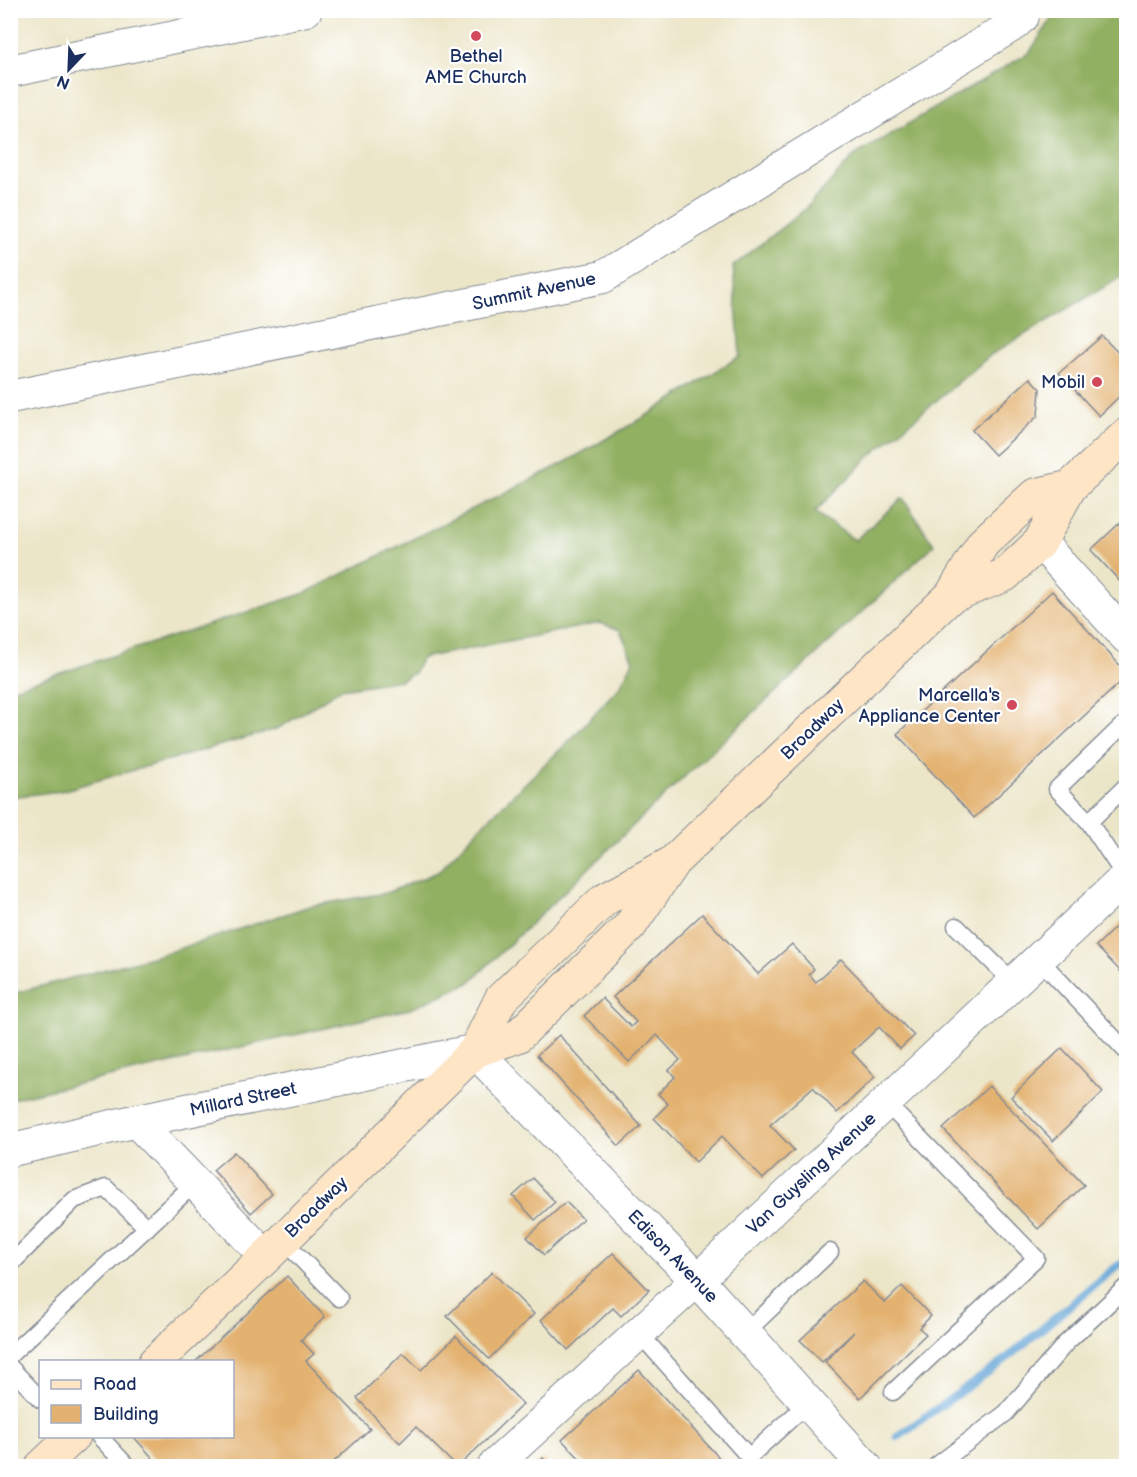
<svg xmlns="http://www.w3.org/2000/svg" width="1137" height="1477" viewBox="0 0 1137 1477" font-family="'Balsamiq Sans',sans-serif">
	<style>
		.forest { fill: #92b062; stroke: #567060; stroke-width: 1.5 }
		.lines { fill: none; stroke-linecap: round; stroke-linejoin: round }
		.stream { stroke: #63a4d6; stroke-width: 8 }
		.building { fill: #e3b271 }
		.service-casing { stroke: #848a94; stroke-width: 19 }
		.minor-casing { stroke: #848a94; stroke-width: 34 }
		.tertiary-casing { stroke: #848a94; stroke-width: 35 }
		.secondary-casing { stroke: #848a94; stroke-width: 35 }
		.service { stroke: #fff; stroke-width: 16 }
		.minor { stroke: #fff; stroke-width: 32 }
		.tertiary { stroke: #fff; stroke-width: 33 }
		.secondary { stroke: #fde5c5; stroke-width: 33 }
		.poi-dot { fill: #d1495b; stroke: #fff; stroke-width: 2 }
		.labels { text-anchor: middle; stroke-width: 4.5; stroke-linejoin: round; paint-order: stroke }
		.poi-label { font-size: 18px; fill: #1b2f5e; stroke: #fff; text-anchor: end }
		.street-label { font-size: 18px; fill: #1b2f5e; stroke: #fff }
	</style>
	<rect width="100%" height="100%" fill="#fff"/>
	<filter id="ink" filterUnits="userSpaceOnUse"><feTurbulence type="fractalNoise" baseFrequency=".0167" numOctaves="2"/><feDisplacementMap in="SourceGraphic" scale="12" xChannelSelector="R" yChannelSelector="G"/><feConvolveMatrix kernelMatrix="1 2 1 2 8 2 1 2 1" color-interpolation-filters="sRGB"/></filter>
	<filter id="wash" filterUnits="userSpaceOnUse"><feTurbulence type="fractalNoise" baseFrequency=".008" numOctaves="4" result="noise"/><feDisplacementMap in="SourceGraphic" scale="24" xChannelSelector="R" yChannelSelector="G"/><feGaussianBlur stdDeviation="1.35" result="paint"/><feColorMatrix in="noise" values="0 0 0 0 0 0 0 0 0 0 0 0 0 0 0 0 0 1.4 0 .05"/><feComposite in="paint" operator="in"/></filter>
	<g filter="url(#wash)">
		<rect width="100%" height="100%" fill="#ece6c9"/>
		<path class="forest" d="M1057 11H1126V274L992 354 868 458 815 512 855 540 903 498 934 545 684 777 469 983 410 1009 11 1099V994L163 954 310 906 386 893 438 872 479 828 571 739 620 686 633 661 620 630 600 623 422 658 414 673 401 680 341 689 277 729 61 791 11 797V689L305 593 564 463 646 416 740 356 733 266 804 210 855 155 1029 53Z"/>
		<g class="lines">
			<path class="stream" d="M897 1437 1001 1363 1116 1267 1126 1261"/>
		</g>
		<g id="blocks">
			<g class="building">
				<path d="M1102 336 1126 361V390L1099 416 1059 373Z"/>
				<path d="M1030 378 1040 389 1038 416 995 455 972 430Z"/>
				<path d="M1126 517V588L1091 550Z"/>
				<path d="M1052 591 1126 672V677L974 818 897 734Z"/>
				<path d="M702 914 758 974 792 944 814 969 809 974 816 982 841 959 914 1036 900 1049 879 1027 852 1052 875 1077 837 1113 813 1087 770 1125 794 1150 763 1179 722 1136 696 1162 654 1118 668 1104 658 1094 675 1077 669 1070 680 1060 657 1035 629 1062 584 1016 602 998 631 1027 636 1022 613 997Z"/>
				<path d="M1126 917V977L1096 946Z"/>
				<path d="M559 1035 641 1126 619 1146 537 1055Z"/>
				<path d="M1062 1048 1103 1092 1053 1141 1011 1097Z"/>
				<path d="M989 1086 1084 1185 1038 1229 943 1129Z"/>
				<path d="M234 1152 272 1194 251 1213 213 1170Z"/>
				<path d="M533 1178 555 1202 535 1220 513 1196Z"/>
				<path d="M566 1202 583 1219 544 1255 527 1237Z"/>
				<path d="M613 1253 649 1290 621 1316 613 1308 568 1350 541 1320Z"/>
				<path d="M492 1272 534 1314 489 1359 447 1316Z"/>
				<path d="M287 1276 325 1317 301 1340 314 1354 306 1361 370 1429 329 1466H160L133 1436H232V1362H195Z"/>
				<path d="M863 1281 885 1303 902 1286 931 1316 919 1328 926 1334 860 1398 825 1362 854 1332 822 1362 800 1340Z"/>
				<path d="M456 1336 523 1404 459 1466H456L416 1427 400 1443 357 1398 403 1353 421 1370Z"/>
				<path d="M639 1370 723 1462 718 1466H587L562 1440Z"/>
				<path d="M543 1458 551 1466H534Z"/>
			</g>
		</g>
	</g>
	<g filter="url(#ink)">
		<use href="#blocks" fill-opacity="0" stroke="#848a94" stroke-width="1.5"/>
		<g class="lines">
			<g class="service-casing">
				<g id="service">
					<path d="M1089 822 1057 789 1122 726"/>
					<path d="M1126 878 1089 822 1126 786"/>
					<path d="M956 926 1014 983"/>
					<path d="M1039 959 1126 1051"/>
					<path d="M886 1103 1036 1258 893 1392"/>
					<path d="M283 1240 339 1298"/>
					<path d="M10 1265 74 1200 106 1188 147 1228"/>
					<path d="M639 1333 749 1457 808 1403"/>
					<path d="M745 1333 830 1252"/>
					<path d="M10 1355 195 1183"/>
					<path d="M10 1367 40 1399"/>
					<path d="M99 1436 127 1466"/>
					<path d="M936 1466 1006 1413 1066 1343 1126 1287"/>
				</g>
			</g>
			<g class="minor-casing">
				<g id="minor">
					<path d="M10 71 306 10"/>
					<path d="M10 397 603 277 1013 25 1023 16 1024 10"/>
					<path d="M1040 542 1126 637"/>
					<path d="M136 1121 266 1257"/>
					<path d="M494 1466 697 1280 1126 877"/>
				</g>
			</g>
			<g class="tertiary-casing">
				<path id="tertiary" d="M10 1150 136 1121 475 1051 697 1280 865 1466"/>
			</g>
			<g class="secondary-casing">
				<g id="secondary">
					<path d="M951 596 1005 575 1040 542 1070 487 1126 435"/>
					<path d="M475 1051 518 1036 630 926 674 861 951 596 983 543 1035 495 1070 487"/>
					<path d="M155 1362 266 1257 475 1051 501 999 605 899 670 864"/>
					<path d="M42 1466 74 1436"/>
				</g>
			</g>
			<use href="#service" class="service"/>
			<use href="#minor" class="minor"/>
			<use href="#tertiary" class="tertiary"/>
			<use href="#secondary" class="secondary"/>
		</g>
	</g>
	<g class="poi-dot">
		<circle cx="476" cy="36" r="6"/>
		<circle cx="1097" cy="382" r="6"/>
		<circle cx="1012" cy="705" r="6"/>
	</g>
	<g class="labels">
		<g class="poi-label">
			<text x="476" y="62" text-anchor="middle">Bethel<tspan x="476" dy="21">AME Church</tspan></text>
			<text x="1085" y="388">Mobil</text>
			<text x="1000" y="701">Marcella's<tspan x="1000" dy="21">Appliance Center</tspan></text>
		</g>
		<g class="street-label">
			<text transform="translate(534 291) rotate(-12)" y="6">Summit Avenue</text>
			<text transform="translate(812 729) rotate(-44)" y="6">Broadway</text>
			<text transform="translate(243 1099) rotate(-12)" y="6">Millard Street</text>
			<text transform="translate(811 1173) rotate(-43)" y="6">Van Guysling Avenue</text>
			<text transform="translate(316 1207) rotate(-44)" y="6">Broadway</text>
			<text transform="translate(673 1256) rotate(46)" y="6">Edison Avenue</text>
		</g>
	</g>
	<rect width="1137" height="1477" fill="none" stroke="#fff" stroke-width="36"/>
	<rect x="39" y="1360" width="195" height="78" fill="#ffffff" stroke="#a4acbf" stroke-width="1.5"/>
	<rect x="51" y="1380" width="30" height="9" fill="#fde5c5" stroke="#a4acbf" stroke-width="1.5"/>
	<text x="93" y="1390" font-size="18" fill="#1b2f5e">Road</text>
	<rect x="51" y="1405" width="30" height="18" fill="#e3b271" stroke="#a4acbf" stroke-width="1.5"/>
	<text x="93" y="1420" font-size="18" fill="#1b2f5e">Building</text>
	<g transform="translate(69 69) rotate(203)" stroke="#ffffff" stroke-width="4.5" paint-order="stroke">
	<path d="M0-4.5L10 22L0 15L-10 22Z" fill="#1b2f5e"/>
	<text y="-9" font-size="16" font-weight="bold" text-anchor="middle" fill="#1b2f5e">N</text>
	</g>
</svg>
